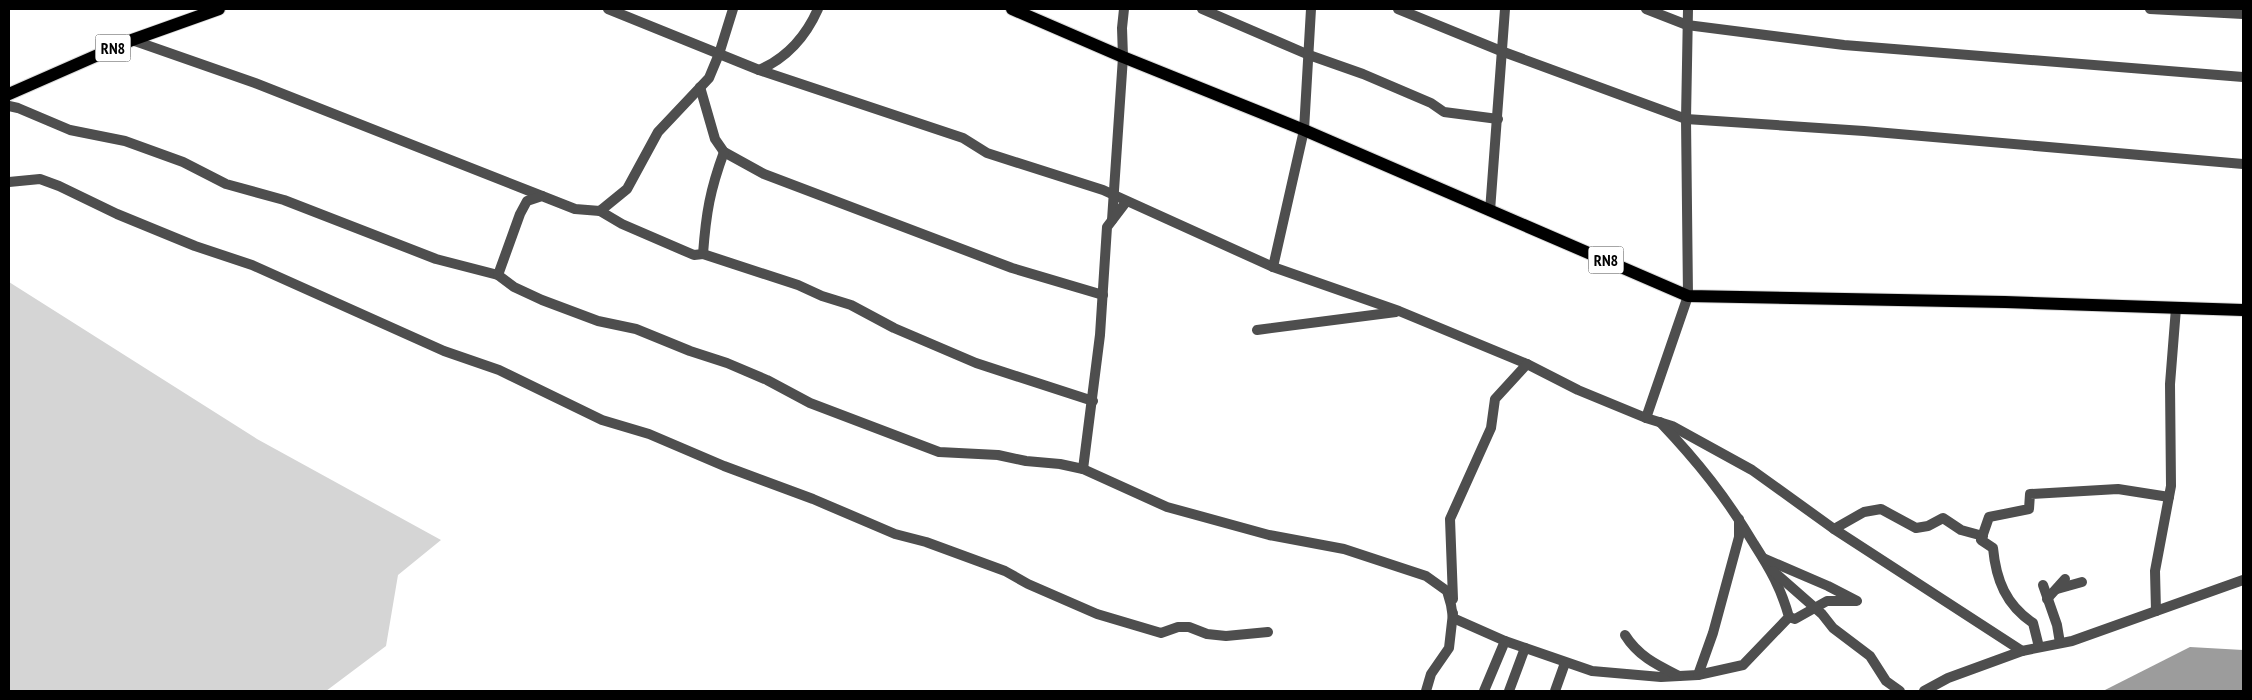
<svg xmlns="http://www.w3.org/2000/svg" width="2252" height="700" viewBox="0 0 2252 700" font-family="'PT Sans Narrow',sans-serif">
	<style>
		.green { fill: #d5d5d5 }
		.water { fill: #9c9c9c }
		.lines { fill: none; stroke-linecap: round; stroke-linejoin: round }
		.primary-casing { stroke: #dbdbdb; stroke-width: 14 }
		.minor { stroke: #4e4e4e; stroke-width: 10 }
		.primary { stroke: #000; stroke-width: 12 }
		.labels { text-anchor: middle; stroke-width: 4; stroke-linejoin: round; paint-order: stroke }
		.shield { fill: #fff; stroke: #4c4c4c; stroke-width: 1 }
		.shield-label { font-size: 16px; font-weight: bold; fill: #000 }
	</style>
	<rect width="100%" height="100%" fill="#fff"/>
	<path class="green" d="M9 282 257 439 441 540 398 575 386 646 326 691 189 690 9 691Z"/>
	<path class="water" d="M2190 647 2243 650V691H2103Z"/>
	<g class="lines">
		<g class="primary-casing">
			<g id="primary">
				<path d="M1012 9 1123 57 1304 130 1688 296 2005 302 2243 310"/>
				<path d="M9 94 132 40 219 9"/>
			</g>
		</g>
		<g class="minor">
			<path d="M608 9 759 70 963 138 987 153 1103 190 1273 267 1399 311 1527 364 1578 390 1646 418 1672 426 1752 470 1834 529 2022 651"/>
			<path d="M1202 9 1309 55 1363 74 1431 103 1444 112 1498 119"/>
			<path d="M1398 9 1501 51 1686 119 1864 131 2243 164"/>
			<path d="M1646 9 1687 25 1844 45 2243 77"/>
			<path d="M2150 9 2243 14"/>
			<path d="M132 40 255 83 542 196"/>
			<path d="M759 70C787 58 806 36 818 9"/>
			<path d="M700 87 715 139 724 152 764 174 1012 268 1103 295"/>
			<path d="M9 106 18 108 70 130 125 141 183 162 226 184 284 200 436 259 498 275 514 287 542 300 598 321 636 329 690 351 727 363 767 380 810 403 939 452 998 455 1026 461 1060 464 1083 469 1167 507 1269 535 1344 549 1426 576 1447 591 1451 605 1453 618 1505 641 1592 671 1661 677 1698 675 1743 665 1789 617C1781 588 1770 569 1754 544 1726 497 1698 462 1660 422"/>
			<path d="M9 182 40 179 59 186 117 214 195 246 252 265 444 351 499 370 602 420 649 434 724 466 813 499 895 534 926 542 1005 571 1028 584 1097 614 1161 633 1178 627H1189L1207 634 1226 636 1268 632"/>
			<path d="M600 211 622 224 694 255 703 254C706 213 710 190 724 152"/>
			<path d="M1490 211 1505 9"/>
			<path d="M1112 220 1123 57 1122 28 1124 9"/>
			<path d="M703 254 798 285 822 296 851 305 894 328 976 363 1093 401"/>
			<path d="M1273 267 1304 130 1311 9"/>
			<path d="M498 275 520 214 527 201 542 196 575 209 600 211 627 189 658 132 709 78 719 54 733 9"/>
			<path d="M1257 330 1396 312"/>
			<path d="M1646 418 1688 296 1686 119 1688 9"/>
			<path d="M1083 469 1100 335 1107 227 1126 202"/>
			<path d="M1834 529 1864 512 1881 509 1916 528 1928 526 1943 518 1961 530 1983 536"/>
			<path d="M1763 558 1828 586 1857 601H1827L1795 619 1789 617"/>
			<path d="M1773 571 1822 614 1833 628 1870 656 1886 681 1900 691"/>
			<path d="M2043 585 2057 625 2060 643"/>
			<path d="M2057 589 2082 582"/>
			<path d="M1453 599 1450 519 1491 428 1495 399 1527 364"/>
			<path d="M2047 599 2065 579"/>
			<path d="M2156 611 2155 571 2171 486 2170 384 2176 308"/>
			<path d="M1625 635C1638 656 1657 665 1679 676"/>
			<path d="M2039 647 2033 623C2006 605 1996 580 1993 548L1981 540 1989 517 2029 509 2030 494 2118 489 2169 497"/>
			<path d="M1698 675 1713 633 1739 537V519"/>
			<path d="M1426 691 1431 674 1449 648 1453 613"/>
			<path d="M1484 691 1505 641"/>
			<path d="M1509 691 1525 648"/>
			<path d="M1555 691 1565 663"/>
			<path d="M1924 691 1948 678 2022 651 2072 641 2243 580"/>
		</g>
		<use href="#primary" class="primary"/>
	</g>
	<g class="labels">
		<g class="shield">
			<rect x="95.5" y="34.5" width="35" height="27" rx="4"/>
			<rect x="1588.5" y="246.5" width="35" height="27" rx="4"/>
		</g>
		<g class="shield-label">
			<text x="113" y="54">RN8</text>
			<text x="1606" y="266">RN8</text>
		</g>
	</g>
	<rect width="2252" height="700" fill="none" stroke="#000000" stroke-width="20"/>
</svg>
